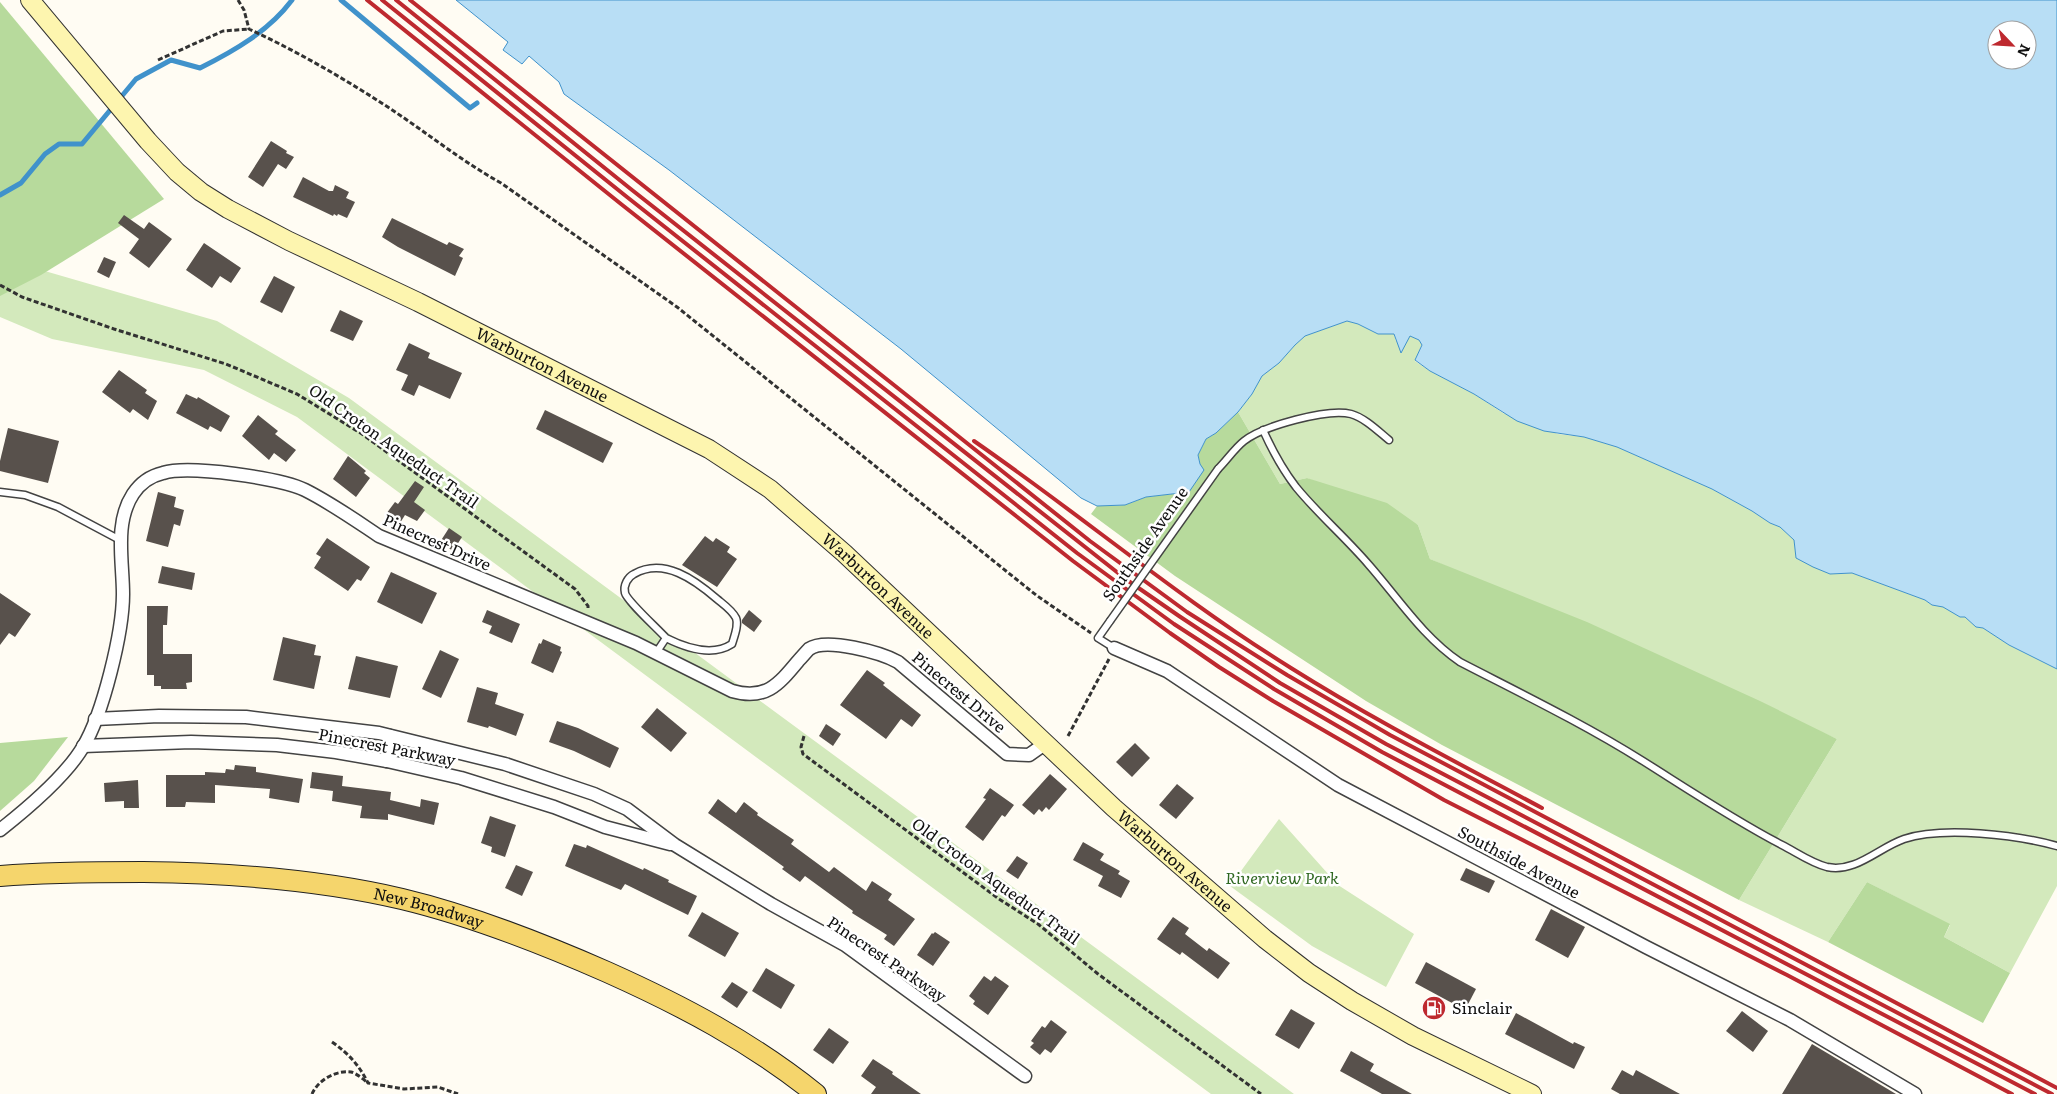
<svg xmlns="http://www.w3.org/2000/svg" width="2057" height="1094" viewBox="0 0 2057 1094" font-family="Literata,serif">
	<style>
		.green { fill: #d3e9bc }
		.forest { fill: #b7da9c }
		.water { fill: #b8def5; stroke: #4092cb; fill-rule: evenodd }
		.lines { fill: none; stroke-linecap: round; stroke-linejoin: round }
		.stream { stroke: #4092cb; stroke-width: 5 }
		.building { fill: #58514c }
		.lane-casing { stroke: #434343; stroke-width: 9 }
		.street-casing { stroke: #434343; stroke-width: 15 }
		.secondary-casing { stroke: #323232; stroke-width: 20 }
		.primary-casing { stroke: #212121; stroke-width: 22 }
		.path { stroke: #323232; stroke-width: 3; stroke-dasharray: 5 2.5; stroke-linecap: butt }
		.lane { stroke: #fff; stroke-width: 6 }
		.street { stroke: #fff; stroke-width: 12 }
		.secondary { stroke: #fdf5af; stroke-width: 18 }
		.primary { stroke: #f5d56c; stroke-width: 20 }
		.rail { stroke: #be292f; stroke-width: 4 }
		.lane-bridge-casing { stroke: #434343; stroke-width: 9; stroke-linecap: butt }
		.lane-bridge { stroke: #fff; stroke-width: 6 }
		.labels { text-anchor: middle; stroke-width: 5; stroke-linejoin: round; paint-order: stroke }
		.street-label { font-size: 16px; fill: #101010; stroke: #fff }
		.park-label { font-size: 16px; font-style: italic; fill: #2e6720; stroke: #fff }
		.poi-label { font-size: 16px; fill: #101010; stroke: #fff; text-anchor: start }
	</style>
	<rect width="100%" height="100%" fill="#fffcf3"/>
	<g class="green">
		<path d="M0 258 217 321 349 398 1294 1094H1211L297 417 204 370 52 339 0 317Z"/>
		<path d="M1347 321 1358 324 1378 334H1394L1396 341 1410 336 1419 340 1422 344 1415 361 1430 371 1474 394 1503 413 1558 434 1584 437 1617 447 1712 489 1752 511 1770 523 1780 527 1794 540 1796 557 1830 574 1852 573 1925 600 1932 605 1942 606 1960 617H1965L1976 627 1983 628 2009 645 2057 669V886L2010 973 1944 937 1950 925 1867 882 1828 942 1739 900 1837 739 1430 559 1418 525 1307 478 1280 484 1238 412 1252 394 1262 376 1279 363 1295 345 1305 336Z"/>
		<path d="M1279 819 1338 885 1414 934 1386 987 1312 946 1230 886Z"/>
	</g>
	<g class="forest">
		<path d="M0 2 164 199 41 275 0 296Z"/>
		<path d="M1238 412 1280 484 1307 478 1387 503 1418 525 1430 559 1587 622 1760 701 1837 739 1739 900 1442 745 1366 701 1175 576 1091 514 1097 506 1125 505 1146 497 1189 492 1200 464 1198 455 1206 439 1216 433Z"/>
		<path d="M68 737 34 781 0 811V743Z"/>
		<path d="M1867 882 1950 924 1944 937 2010 973 1983 1023 1828 942Z"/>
	</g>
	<path class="water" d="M456 0H2057V669L2009 645 1983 628 1976 627 1965 617H1960L1943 607 1932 605 1925 600 1852 573 1830 574 1813 567 1796 558 1794 540 1780 527 1770 523 1752 511 1712 489 1617 447 1584 437 1544 431 1517 421 1474 394 1430 371 1415 360 1422 345 1419 340 1410 336 1401 353 1394 334H1378L1358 324 1347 321 1305 336 1295 345 1279 363 1262 376 1252 394 1238 412 1216 433 1206 439 1198 455 1200 464 1204 470 1189 492 1146 497 1125 505 1097 506 1081 498 901 349 669 170 564 94 559 82 529 56 522 64 503 50 508 42ZM1997 30H2027V60H1997Z"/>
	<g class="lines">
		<g class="stream">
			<path d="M341 0 470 108 477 103"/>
			<path d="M0 195 21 183 45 154 59 144H82L136 79 171 60 200 68C234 51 269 31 292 0"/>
		</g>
	</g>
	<g class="building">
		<path d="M271 141 287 151 286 153 294 157 286 169 278 164 263 187 248 177Z"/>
		<path d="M303 177 329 191H333L335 185 349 192 346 198 355 202 347 218 338 214 337 216 334 214 333 216 293 197Z"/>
		<path d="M124 215 144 229 149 222 172 239 149 268 129 253 139 239 118 223Z"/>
		<path d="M392 218 447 245 449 242 464 249 459 256 463 258 455 276 398 247 382 237Z"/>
		<path d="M204 243 241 268 231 283 220 276 212 288 186 270Z"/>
		<path d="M104 257 116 262 109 278 97 272Z"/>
		<path d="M274 276 295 287 282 313 260 302Z"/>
		<path d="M340 310 363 321 353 341 330 331Z"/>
		<path d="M409 343 430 353 428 358 462 373 450 399 419 385 414 396 401 390 408 375 396 370Z"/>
		<path d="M119 370 147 390 145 393 157 401 148 420 133 409 130 413 102 392Z"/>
		<path d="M186 394 197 399 198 397 230 416 221 432 210 426 208 430 176 413Z"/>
		<path d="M545 410 613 443 603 463 536 429Z"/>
		<path d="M258 415 278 431 275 434 296 450 286 462 274 453 269 460 242 436Z"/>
		<path d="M8 428 59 441 48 483 0 471V461Z"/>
		<path d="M348 456 366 471 364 473 370 478 356 497 333 479Z"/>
		<path d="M415 481 424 487 414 502 425 510 417 521 405 515 400 523 386 514 395 502 398 504Z"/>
		<path d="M158 492 176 497 174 507 184 510 180 526 174 524 168 547 146 541Z"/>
		<path d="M449 528 462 537 453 551 440 542Z"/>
		<path d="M705 536 713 542 716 538 730 547 727 552 737 559 717 587 682 565Z"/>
		<path d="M327 538 370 567 361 581 357 579 348 591 314 568 321 557 316 554Z"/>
		<path d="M162 566 195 573 192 590 158 583Z"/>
		<path d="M391 572 437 593 422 624 377 602Z"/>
		<path d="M0 593 31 614 15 637 9 633 0 645Z"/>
		<path d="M147 606H168L167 625H163V654H192V682L186 683 187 689H161V686H154V675H147Z"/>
		<path d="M487 610 520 624 512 643 489 633 492 626 482 622Z"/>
		<path d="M749 610 762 621 754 632 742 623V620Z"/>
		<path d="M283 637 316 645 314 655 321 656 314 689 273 680Z"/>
		<path d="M543 639 561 647 560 651 562 652 553 673 531 663 539 643 541 644Z"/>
		<path d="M440 650 459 659 441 698 422 689Z"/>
		<path d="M356 656 398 666 390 698 348 689Z"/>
		<path d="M867 670 885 683 883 685 921 715 912 727 901 719 886 739 840 705Z"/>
		<path d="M477 687 498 693 495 704 524 714 516 736 489 726 488 728 467 722Z"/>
		<path d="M657 708 687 733 671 752 641 727Z"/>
		<path d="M557 721 578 728 619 748 610 768 574 751 549 742Z"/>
		<path d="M826 724 841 734 833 746 819 736Z"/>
		<path d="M1135 743 1150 758 1132 777 1116 762Z"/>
		<path d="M235 765 256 767V772L303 779 299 803 269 798 270 789 215 785V803L186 802 185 807H166V775H205V772L225 773 226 769 234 770Z"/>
		<path d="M312 772 343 776 342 786 391 792 390 800 420 807 421 799 439 803 434 825 388 814V820L360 818 362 806 332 801 333 791 310 788Z"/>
		<path d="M1050 774 1067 789 1049 810 1046 807 1042 812 1039 809 1034 815 1022 805Z"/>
		<path d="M138 780 139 808H124V801L105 802 104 783Z"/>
		<path d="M1177 784 1194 798 1176 819 1159 805Z"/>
		<path d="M990 788 1014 805 1005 817 1002 815 983 841 965 827 986 799 983 798Z"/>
		<path d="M718 799 736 813 744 802 758 813 757 815 794 840 791 844 829 872 834 867 866 891 872 881 892 894 888 900 915 919 894 946 884 939 887 935 852 913 853 911 805 876 800 882 782 869 784 867 708 813Z"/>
		<path d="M490 816 516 825 505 857 491 852 492 847 481 843Z"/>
		<path d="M1083 842 1104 854 1100 860 1120 871 1118 874 1130 881 1121 898 1098 886 1103 876 1073 860Z"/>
		<path d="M574 844 586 848 587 845 643 870 644 868 669 880 668 882 697 896 688 915 625 884 621 890 565 866Z"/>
		<path d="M1017 856 1028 863 1018 879 1006 871Z"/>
		<path d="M516 865 533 872 522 896 505 888Z"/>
		<path d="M1466 868 1495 881 1489 893 1460 880Z"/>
		<path d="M1551 909 1585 927 1568 958 1535 940Z"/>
		<path d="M702 912 739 933 725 957 688 936Z"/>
		<path d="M1173 917 1189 928 1185 934 1207 951 1209 948 1230 963 1218 979 1182 952 1180 955 1157 939Z"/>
		<path d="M935 932 950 942 933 966 917 955 932 933 933 934Z"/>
		<path d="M1426 962 1476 989 1465 1010 1415 983Z"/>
		<path d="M766 968 795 985 781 1009 752 991Z"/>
		<path d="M984 976 991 981 995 976 1009 986 988 1015 973 1004 975 1001 969 996Z"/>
		<path d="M732 982 748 992 737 1008 721 997Z"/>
		<path d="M1291 1009 1315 1023 1299 1049 1275 1035Z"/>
		<path d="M1742 1011 1768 1031 1753 1052 1726 1031Z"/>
		<path d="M1516 1013 1573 1044 1574 1042 1585 1047 1574 1069 1505 1034Z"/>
		<path d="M1051 1020 1067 1032 1051 1053 1045 1049 1040 1055 1030 1047 1034 1043 1031 1041 1042 1026 1045 1028Z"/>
		<path d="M829 1028 849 1042 833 1064 813 1050Z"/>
		<path d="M1812 1044 1896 1094H1782Z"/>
		<path d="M1351 1051 1374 1064 1370 1071 1412 1094H1382L1340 1071Z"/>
		<path d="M873 1059 893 1072 892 1074 921 1094H871L876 1087 861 1076Z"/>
		<path d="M1622 1070 1633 1076 1636 1070 1680 1094H1620L1611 1089Z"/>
	</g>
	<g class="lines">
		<g class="lane-casing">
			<g id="lane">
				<path d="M1263 430C1272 450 1283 470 1296 487 1318 514 1346 538 1369 565 1398 598 1423 637 1460 662 1522 694 1584 724 1643 761 1689 790 1734 820 1782 845 1796 852 1811 863 1827 867 1856 873 1878 848 1904 839 1943 826 2017 835 2057 846"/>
				<path d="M1218 469C1227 460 1235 448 1244 441 1263 426 1328 408 1351 414 1365 418 1378 431 1389 440"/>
				<path d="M0 492 25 495 58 507 120 540"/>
				<path d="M1110 621 1098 638 1114 648"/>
				<path d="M656 653 666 638C658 629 627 601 625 593 623 585 628 577 634 574 664 557 695 580 717 599 723 604 732 610 736 618 739 625 734 637 732 644 712 657 686 648 666 638"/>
			</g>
		</g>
		<g class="street-casing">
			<g id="street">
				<path d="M1114 648 1167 671 1338 785 1646 947 1790 1020 1915 1094"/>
				<path d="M95 719 159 716 246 717 379 733 505 764 594 794 627 809 675 845 771 904 845 945 1025 1076"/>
				<path d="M83 746 191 742 277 745 336 752 387 761 461 778 554 807 605 827 670 844"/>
				<path d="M387 761 390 736"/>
				<path d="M0 830C28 808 65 777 83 747 103 714 123 632 123 594 123 561 114 523 133 494 141 482 150 476 163 473 189 465 281 478 305 490 331 503 355 520 379 536L636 643 732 691C766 701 779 684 799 660 802 657 806 652 809 649 826 637 882 653 898 662L1007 754 1029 755 1046 743"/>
			</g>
		</g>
		<g class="secondary-casing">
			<g id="secondary">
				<path id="s1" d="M30 0 148 141 177 172 201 192 228 209 289 241 418 302 709 449 770 489 844 553 1114 808 1265 939 1309 973 1352 1001 1413 1036 1532 1094"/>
			</g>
		</g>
		<g class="primary-casing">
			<g id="primary">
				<path id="s2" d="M0 876C48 872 96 872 143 872 230 873 317 879 402 899 473 916 541 943 607 972 683 1006 751 1042 816 1094"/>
			</g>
		</g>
		<g class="path">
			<path d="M238 0 244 10 249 29C294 50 338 75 380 102 421 128 458 159 501 183L677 307 1036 595 1091 633"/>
			<path d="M158 60 223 31 249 29"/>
			<path d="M0 285 22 297 114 329 226 364 297 394 362 434 575 589 588 606V610"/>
			<path d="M804 736 801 747 803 754 999 899 1038 924 1098 974 1261 1094"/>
			<path d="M1068 736 1109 659"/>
			<path d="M332 1042C349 1054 359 1065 368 1083L404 1089 438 1087 458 1094"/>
			<path d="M312 1094C318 1080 336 1070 351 1072 356 1073 363 1079 368 1083"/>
		</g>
		<use href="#lane" class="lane"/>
		<use href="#street" class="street"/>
		<use href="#secondary" class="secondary"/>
		<use href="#primary" class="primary"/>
		<g class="rail">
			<path d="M367 0 621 204 1073 561 1170 633 1219 667 1273 701 1444 800 1787 975 2012 1094"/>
			<path d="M382 0 627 197 1077 553 1174 624 1274 689 1382 752 2035 1094"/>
			<path d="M396 0 632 190 1127 580 1179 616 1280 683 1386 744 2052 1094"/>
			<path d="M410 0 1090 541 1187 612 1287 675 1390 735 2057 1088"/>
			<path d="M974 441C1081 515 1180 599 1291 668 1372 719 1458 763 1542 808"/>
		</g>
		<g class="lane-bridge-casing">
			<path id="lane-bridge" d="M1110 621 1218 469"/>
		</g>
		<use href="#lane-bridge" class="lane-bridge"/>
	</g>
	<defs>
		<g id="fuel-disc" transform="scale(1.25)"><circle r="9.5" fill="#be292f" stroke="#fff"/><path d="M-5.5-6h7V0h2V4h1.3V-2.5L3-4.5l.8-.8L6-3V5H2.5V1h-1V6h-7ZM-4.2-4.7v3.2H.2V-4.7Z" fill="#fff"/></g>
	</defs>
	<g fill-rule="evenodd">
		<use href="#fuel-disc" x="1434" y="1008"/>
	</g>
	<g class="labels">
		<g class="street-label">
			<text dy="6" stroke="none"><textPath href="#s1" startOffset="640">Warburton Avenue</textPath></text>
			<text transform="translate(394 446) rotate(35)" y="6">Old Croton Aqueduct Trail</text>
			<text transform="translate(437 542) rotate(24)" y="6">Pinecrest Drive</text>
			<text transform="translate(1145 544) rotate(-55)" y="6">Southside Avenue</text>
			<text dy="6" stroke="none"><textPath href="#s1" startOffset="1045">Warburton Avenue</textPath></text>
			<text transform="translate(959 692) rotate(40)" y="6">Pinecrest Drive</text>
			<text transform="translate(387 747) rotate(11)" y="6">Pinecrest Parkway</text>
			<text dy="6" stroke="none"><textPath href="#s1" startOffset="1450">Warburton Avenue</textPath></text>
			<text transform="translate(1519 862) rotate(28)" y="6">Southside Avenue</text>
			<text transform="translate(996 881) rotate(36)" y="6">Old Croton Aqueduct Trail</text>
			<text dy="6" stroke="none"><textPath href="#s2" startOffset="432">New Broadway</textPath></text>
			<text transform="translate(887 959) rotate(34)" y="6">Pinecrest Parkway</text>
		</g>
		<g class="park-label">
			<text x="1282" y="884">Riverview Park</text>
		</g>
		<g class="poi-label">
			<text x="1452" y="1014">Sinclair</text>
		</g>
	</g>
	<g transform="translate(2012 45) rotate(115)"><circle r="24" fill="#ffffff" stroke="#9f9f9f"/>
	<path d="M0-4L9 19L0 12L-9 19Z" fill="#be292f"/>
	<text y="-8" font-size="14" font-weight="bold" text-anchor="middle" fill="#101010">N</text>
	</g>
</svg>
